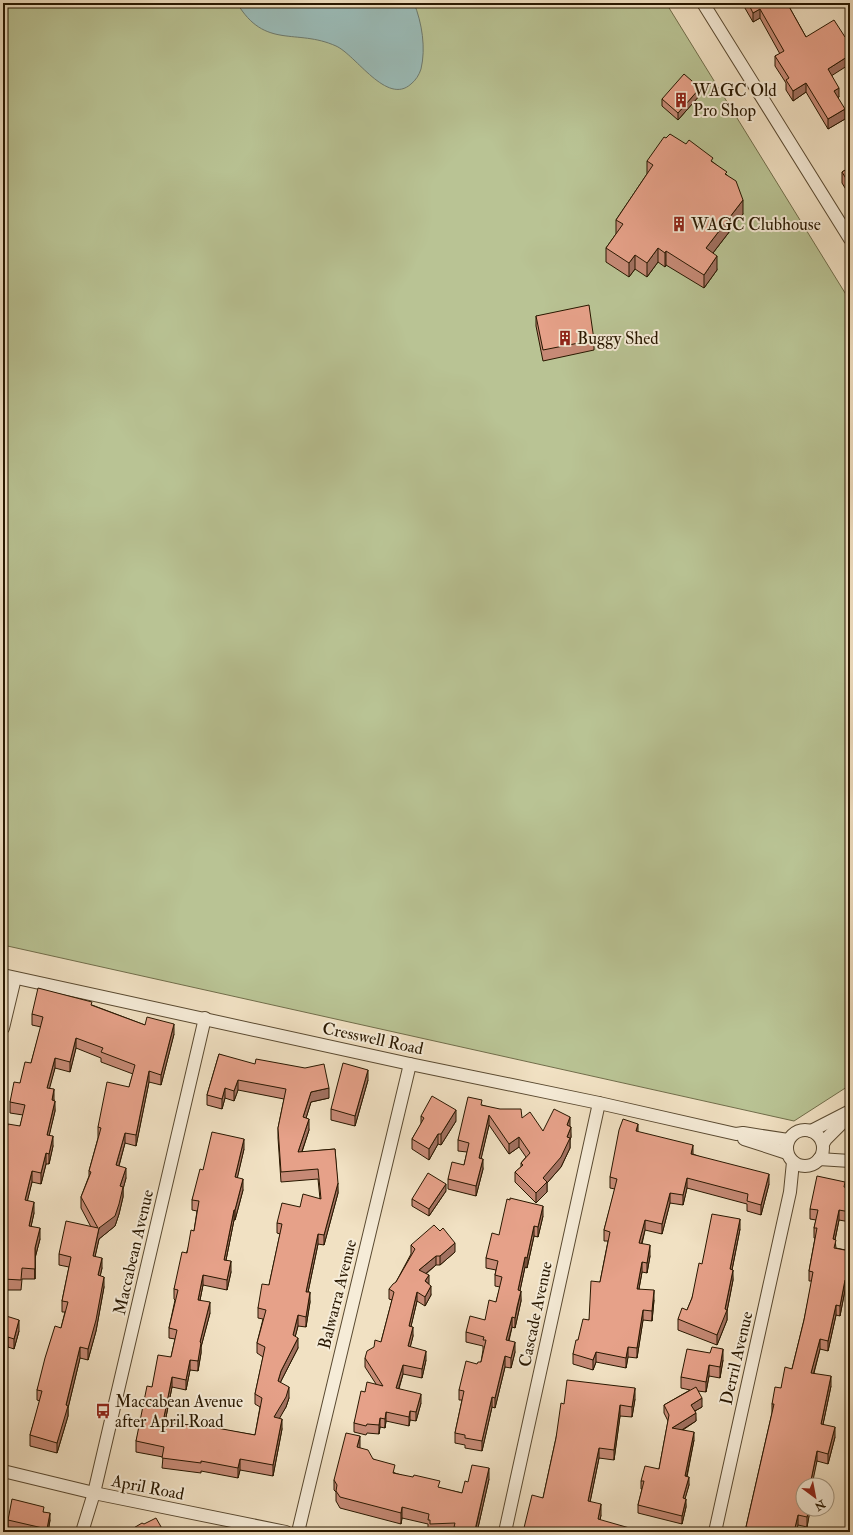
<svg xmlns="http://www.w3.org/2000/svg" width="853" height="1535" viewBox="0 0 853 1535" font-family="'IM FELL Double Pica',serif">
	<style>
		.green { fill: #b9c394; stroke: #706d4a }
		.water { fill: #9bbcb8; stroke: #6d7a6e }
		.lines { fill: none; stroke-linecap: round; stroke-linejoin: round }
		.minor-casing { stroke: #5a4a31; stroke-width: 14 }
		.minor { stroke: #f6ecd8; stroke-width: 12 }
		.wall { fill: #c68a76; stroke: #281700 }
		.shaded-wall { fill: #a17160; stroke: #281700 }
		.building { fill: #e6a189; stroke: #281700 }
		.labels { text-anchor: middle; stroke-width: 4; stroke-linejoin: round; paint-order: stroke }
		.poi-label { font-size: 17px; fill: #281700; stroke: #f6ecd8; text-anchor: start }
		.street-label { font-size: 17px; fill: #281700; stroke: #f6ecd8 }
	</style>
	<rect width="100%" height="100%" fill="#f1e1c3"/>
	<filter id="stains"><feTurbulence type="fractalNoise" baseFrequency=".005" numOctaves="4"/><feColorMatrix values="0 0 0 0 .2 0 0 0 0 .09 0 0 0 0 .02 0 0 0 .5 -.17"/></filter>
	<radialGradient id="worn" r=".72"><stop offset=".6" stop-color="#630" stop-opacity="0"/><stop offset="1" stop-color="#630" stop-opacity=".3"/></radialGradient>
	<path class="green" d="M3 3H666L850 301V1085L794 1121 3 945Z"/>
	<path class="water" d="M237 3H414C422 23 426 48 421 69 419 75 416 80 411 84 387 106 356 55 336 46 296 28 265 50 237 3Z"/>
	<g class="lines">
		<g class="minor-casing">
			<g id="minor">
				<path d="M703 3 850 239"/>
				<path d="M3 975 410 1064 599 1103 736 1134 743 1133 788 1140"/>
				<path d="M3 1028 15 978"/>
				<circle cx="805" cy="1148" r="18"/>
				<path d="M811 1131 850 1111"/>
				<path d="M744 1139 787 1153"/>
				<path d="M823 1144 826 1139 850 1115"/>
				<path d="M819 1159 850 1161"/>
				<path d="M3 1471 94 1493 286 1532"/>
				<path d="M82 1532 94 1493 205 1018"/>
				<path d="M298 1532 410 1064"/>
				<path d="M505 1532 599 1103"/>
				<path d="M715 1532 790 1192 793 1162"/>
			</g>
		</g>
		<use href="#minor" class="minor"/>
	</g>
	<g class="wall">
		<path d="M742 3H787L806 37 832 76 839 97 838 98 845 119 828 129 806 92 793 101 786 90V83L775 66V56L780 54 760 18 753 22Z"/>
		<path d="M700 95 678 120 662 106V99Z"/>
		<path d="M647 161 713 162 727 175 743 214 713 253 717 270 704 288 666 265 665 267 658 262 647 277 635 269 629 277 606 262V248L616 234V220L647 174Z"/>
		<path d="M850 167V196L842 183V172Z"/>
		<path d="M536 316 594 340V350L543 361 536 326Z"/>
		<path d="M92 1005 145 1025 174 1034 161 1085 149 1082 136 1146 125 1143 119 1166 126 1178 123 1189V1197L119 1214 115 1226 99 1239 95 1256 102 1268 100 1276 104 1287 96 1331 88 1360 80 1358 68 1408V1416L57 1453 30 1446V1435L40 1401 37 1400V1390L61 1328 65 1312H62V1301L69 1267 59 1265V1254L91 1227 81 1208V1197L89 1176V1171L98 1138V1127L129 1087 133 1074 101 1062V1058L76 1048 70 1072 55 1068 49 1088 54 1100 55 1111 49 1135 53 1146 49 1164H46L41 1184 32 1182 27 1201 34 1213 31 1226 40 1239 35 1258V1279H22L21 1290H3V1152L4 1144 20 1126 23 1115 10 1113V1102L20 1083 31 1063 41 1027 32 1025V1014Z"/>
		<path d="M219 1054 329 1098 311 1102 306 1118 309 1130 302 1152 335 1149 338 1193 324 1245 318 1244 308 1292 310 1302 306 1327 298 1326 295 1337 298 1348 280 1383 289 1398 286 1407 279 1418 282 1429 273 1476 240 1470 238 1478 201 1471V1473L162 1468 163 1457 136 1452V1441L152 1387 171 1357 175 1339 169 1338V1328L175 1300 174 1299V1289L194 1231 197 1211 192 1210V1200L203 1170 244 1149 237 1178 243 1190 235 1220H234L226 1260 231 1272 227 1290 203 1285 200 1300 210 1313 201 1347V1353L198 1371 190 1370 186 1390 172 1387 165 1422 207 1427 255 1435 260 1407 255 1404V1394L263 1357 257 1353V1343L263 1319 258 1318V1308L269 1285 280 1234 277 1233V1223L300 1207 320 1199 318 1179 281 1182 278 1138V1128L284 1099 238 1090 234 1101 225 1098 222 1109 207 1105V1095Z"/>
		<path d="M368 1080 355 1126 331 1120V1109Z"/>
		<path d="M482 1105 522 1118 543 1131 570 1126 571 1137 570 1140V1148L561 1167 547 1183V1192L536 1203 515 1182V1172L521 1167V1163L526 1157 519 1147 509 1154 489 1125 481 1158 483 1169 476 1196 448 1189V1179L464 1165 467 1152 458 1151V1140Z"/>
		<path d="M421 1116 456 1121 441 1145 438 1144 429 1160 412 1149V1139L421 1124Z"/>
		<path d="M638 1132 693 1154 769 1184 761 1215 747 1211V1204L687 1188 683 1205 670 1203 662 1234 645 1230 642 1244 650 1256 647 1273 642 1272 639 1289 654 1300 652 1321 643 1320 637 1358 628 1357 626 1368 596 1362 593 1370 573 1364V1354L578 1340 589 1320 600 1282 608 1241H604V1230L615 1189 610 1188V1177Z"/>
		<path d="M845 1187 850 1188V1222L839 1220 835 1240 836 1248 850 1251V1291L845 1290 840 1316 836 1315 828 1351 820 1349 814 1373 831 1386 823 1424 835 1437 828 1464 817 1461 803 1485 810 1509 807 1527 798 1525 796 1532H746V1527L772 1413V1404L792 1369 804 1320 812 1281H809V1271L815 1238H814V1228L816 1220 810 1219V1209Z"/>
		<path d="M446 1191 429 1216 412 1206V1199Z"/>
		<path d="M543 1216 538 1237 534 1236 527 1268 525 1267 520 1290 521 1301 515 1328 512 1327 509 1341 515 1352 511 1368 505 1367 495 1408 492 1407 482 1451 465 1448V1445L455 1443V1433L462 1400H459V1390L477 1364 481 1362 483 1350V1346L466 1342V1332L485 1320 496 1302 500 1287 495 1286V1275L496 1270 486 1268V1258L499 1235Z"/>
		<path d="M740 1229 732 1270 733 1280 727 1311V1320L717 1345 678 1330V1319L687 1310 692 1298 702 1264Z"/>
		<path d="M411 1245 455 1252 440 1265H436L426 1274 431 1295 425 1306 417 1301 411 1326 413 1336 410 1347 426 1360 422 1378 403 1374 399 1389 421 1403 416 1421 410 1420 409 1426 386 1421 385 1428 380 1427 379 1434 367 1433 366 1435 354 1432V1423L365 1392 376 1384 365 1367V1358L381 1342 392 1300 389 1299V1289L396 1282 411 1254Z"/>
		<path d="M3 1315 19 1331 14 1349 8 1347Z"/>
		<path d="M723 1360 720 1378 709 1376 706 1392 698 1391 702 1407 695 1411 696 1421 683 1430 694 1440 687 1477 689 1485 685 1498 686 1507 682 1524 638 1513V1505L642 1489H641V1481L659 1469 668 1421 664 1413V1405L690 1390 681 1388V1377Z"/>
		<path d="M635 1399 632 1417 620 1416 614 1460 599 1458 590 1502 601 1515 600 1520 523 1532 543 1498 556 1438 564 1404Z"/>
		<path d="M359 1447 373 1459 395 1473 440 1488 462 1493 468 1482 489 1479 477 1532H430V1531H428V1524L402 1518 401 1524 340 1508 336 1501V1492L334 1490V1480Z"/>
		<path d="M44 1512 50 1520 48 1532H23L25 1531 8 1527V1520Z"/>
	</g>
	<g class="shaded-wall">
		<path d="M760 9V18L753 22V13Z"/>
		<path d="M850 55V64L828 78V69Z"/>
		<path d="M806 83V92L793 101V91Z"/>
		<path d="M700 88V95L678 120V113Z"/>
		<path d="M839 88V97L834 100V91Z"/>
		<path d="M845 109V119L828 129V119Z"/>
		<path d="M743 200V214L706 262V248Z"/>
		<path d="M658 248V262L647 277V263Z"/>
		<path d="M666 251V265L665 267V253Z"/>
		<path d="M635 255V269L629 277V263Z"/>
		<path d="M717 256V270L704 288V275Z"/>
		<path d="M174 1024V1034L161 1085V1075Z"/>
		<path d="M76 1038V1048L70 1072V1062Z"/>
		<path d="M55 1058V1068L47 1098V1088Z"/>
		<path d="M368 1070V1080L355 1126V1116Z"/>
		<path d="M149 1071V1082L136 1146V1135Z"/>
		<path d="M238 1080V1090L234 1101V1091Z"/>
		<path d="M225 1088V1098L222 1109V1099Z"/>
		<path d="M329 1088V1098L311 1102 303 1128V1117L311 1092Z"/>
		<path d="M54 1089V1100L52 1111V1100Z"/>
		<path d="M55 1101V1111L47 1145V1135Z"/>
		<path d="M456 1110V1121L441 1145V1134Z"/>
		<path d="M489 1115V1125L479 1168V1158Z"/>
		<path d="M570 1117V1127L567 1125Z"/>
		<path d="M309 1119V1130L298 1163V1152Z"/>
		<path d="M638 1124V1134L636 1131Z"/>
		<path d="M571 1127V1137L570 1140V1148L561 1167 547 1183V1192L536 1203V1193L543 1178 567 1137Z"/>
		<path d="M125 1133V1143L116 1176V1165Z"/>
		<path d="M438 1134V1144L429 1160V1149Z"/>
		<path d="M53 1136V1146L49 1164V1154Z"/>
		<path d="M519 1137V1147L509 1154V1144Z"/>
		<path d="M244 1139V1149L235 1188V1177Z"/>
		<path d="M693 1145V1155L691 1154Z"/>
		<path d="M46 1153V1164L41 1184V1173Z"/>
		<path d="M483 1159V1169L476 1196V1186Z"/>
		<path d="M126 1168V1178L123 1189V1197L119 1214 115 1226 99 1239 93 1266V1256L99 1228 120 1186Z"/>
		<path d="M32 1171V1182L25 1211V1200Z"/>
		<path d="M769 1174V1184L761 1215V1205Z"/>
		<path d="M687 1178V1188L683 1205V1195Z"/>
		<path d="M243 1179V1190L235 1220V1210Z"/>
		<path d="M338 1183V1193L324 1245V1235Z"/>
		<path d="M446 1184V1191L429 1216V1209Z"/>
		<path d="M670 1193V1203L662 1234V1224Z"/>
		<path d="M34 1202V1213L29 1236V1226Z"/>
		<path d="M543 1206V1216L538 1237V1227Z"/>
		<path d="M234 1210V1220L224 1270V1260Z"/>
		<path d="M839 1210V1220L833 1249V1239Z"/>
		<path d="M740 1219V1229L730 1280V1269Z"/>
		<path d="M645 1220V1230L639 1253V1243Z"/>
		<path d="M534 1226V1236L527 1268V1258Z"/>
		<path d="M40 1228V1239L35 1258V1279V1248Z"/>
		<path d="M318 1234V1244L306 1302V1292Z"/>
		<path d="M455 1243V1252L440 1265V1256Z"/>
		<path d="M650 1245V1256L647 1273V1263Z"/>
		<path d="M436 1256V1265L419 1279V1270Z"/>
		<path d="M525 1257V1267L518 1300V1290Z"/>
		<path d="M102 1258V1268L98 1286V1275Z"/>
		<path d="M231 1261V1272L227 1290V1280Z"/>
		<path d="M642 1262V1272L637 1299V1289Z"/>
		<path d="M733 1270V1280L727 1311V1320L717 1345V1335L725 1309Z"/>
		<path d="M203 1275V1285L198 1310V1300Z"/>
		<path d="M429 1275V1284L425 1281Z"/>
		<path d="M104 1277V1287L96 1331 88 1360V1349Z"/>
		<path d="M845 1280V1290L840 1316V1306Z"/>
		<path d="M431 1286V1295L425 1306V1297Z"/>
		<path d="M654 1290V1300L652 1321V1311Z"/>
		<path d="M521 1291V1301L515 1328V1318Z"/>
		<path d="M310 1292V1302L306 1327V1317Z"/>
		<path d="M417 1292V1301L409 1335V1326Z"/>
		<path d="M210 1302V1313L201 1347V1353L198 1371V1361L200 1342Z"/>
		<path d="M836 1305V1315L828 1351V1341Z"/>
		<path d="M643 1310V1320L637 1358V1348Z"/>
		<path d="M298 1315V1326L293 1345V1335Z"/>
		<path d="M512 1317V1327L506 1350V1340Z"/>
		<path d="M19 1320V1331L14 1349V1339Z"/>
		<path d="M413 1327V1336L408 1356V1346Z"/>
		<path d="M8 1337V1347L3 1366V1355Z"/>
		<path d="M298 1338V1348L281 1381 278 1391V1381L281 1371Z"/>
		<path d="M820 1339V1349L811 1383V1373Z"/>
		<path d="M515 1342V1352L511 1368V1358Z"/>
		<path d="M80 1347V1358L68 1408V1416L57 1453V1443Z"/>
		<path d="M628 1347V1357L626 1368V1358Z"/>
		<path d="M723 1349V1360L720 1378V1367Z"/>
		<path d="M426 1351V1360L422 1378V1369Z"/>
		<path d="M596 1352V1362L593 1370V1360Z"/>
		<path d="M505 1356V1367L495 1408V1398Z"/>
		<path d="M190 1360V1370L186 1390V1380Z"/>
		<path d="M403 1365V1374L396 1397V1388Z"/>
		<path d="M709 1365V1376L706 1392V1382Z"/>
		<path d="M831 1376V1386L821 1434V1424Z"/>
		<path d="M172 1377V1387L163 1432V1422Z"/>
		<path d="M289 1387V1398L286 1407 274 1428V1417Z"/>
		<path d="M635 1388V1399L632 1417V1407Z"/>
		<path d="M421 1394V1403L416 1421V1412Z"/>
		<path d="M492 1397V1407L482 1451V1441Z"/>
		<path d="M702 1398V1407L691 1413V1405Z"/>
		<path d="M620 1405V1416L614 1460V1450Z"/>
		<path d="M410 1411V1420L409 1426V1417Z"/>
		<path d="M386 1412V1421L385 1428V1419Z"/>
		<path d="M696 1413V1421L672 1436V1428Z"/>
		<path d="M380 1418V1427L379 1434V1425Z"/>
		<path d="M282 1419V1429L273 1476V1465Z"/>
		<path d="M835 1427V1437L828 1464V1454Z"/>
		<path d="M694 1432V1440L685 1484V1476Z"/>
		<path d="M360 1436V1447L357 1457V1447Z"/>
		<path d="M599 1448V1458L588 1512V1501Z"/>
		<path d="M817 1451V1461L812 1485H810Z"/>
		<path d="M240 1459V1470L238 1478V1468Z"/>
		<path d="M489 1468V1479L477 1532H475Z"/>
		<path d="M689 1477V1485L683 1506V1498Z"/>
		<path d="M686 1499V1507L682 1524V1516Z"/>
		<path d="M601 1504V1515L598 1530V1519Z"/>
		<path d="M402 1507V1518L401 1524V1513Z"/>
		<path d="M809 1509H810V1511L807 1527V1517Z"/>
		<path d="M50 1513V1520L48 1532H47V1529Z"/>
		<path d="M798 1515V1525L796 1532H794Z"/>
	</g>
	<g class="building">
		<path d="M748 3H787L806 37 834 20 845 37 850 34V55L828 69 839 88 834 91 845 109 828 119 806 83 793 91 786 80 789 78 775 56 784 51 760 9 753 13Z"/>
		<path d="M684 74 700 88 678 113 662 99Z"/>
		<path d="M670 134 686 144 689 140 713 158 711 161 727 172 725 174 736 181 743 200 706 248 717 256 704 275 666 251 665 253 658 248 647 263 635 255 629 263 606 248 623 224 616 220 653 165 647 161 664 137 666 138Z"/>
		<path d="M850 167V185L842 172Z"/>
		<path d="M589 305 594 340 543 350 536 316Z"/>
		<path d="M38 988 92 1002 91 1005 145 1025 147 1017 174 1024 161 1075 149 1071 136 1135 125 1133 116 1165 126 1168 120 1186 123 1187 119 1204 115 1216 99 1228 93 1256 102 1258 98 1275 104 1277 96 1320 88 1349 80 1347 66 1405 68 1406 57 1443 30 1435 42 1391 37 1390 45 1358 55 1326 61 1328 68 1302 62 1301 71 1257 59 1254 66 1221 98 1228 81 1197 91 1172 89 1171 101 1128 98 1127 107 1082 129 1087 135 1065 101 1052 103 1048 76 1038 70 1062 55 1058 47 1088 54 1089 52 1100 55 1101 47 1135 53 1136 49 1154 46 1153 41 1173 32 1171 25 1200 34 1202 29 1226 40 1228 35 1248V1269L22 1268 21 1280 3 1279V1152L5 1144H4L8 1124 20 1126 25 1105 10 1102 14 1082 20 1083 25 1062 31 1063 43 1017 32 1014Z"/>
		<path d="M219 1054 255 1064 256 1059 305 1068 324 1064 329 1088 311 1092 303 1117 309 1119 298 1152 335 1149 338 1183 324 1235 318 1234 306 1292H310L306 1317 298 1315 293 1335 298 1338 281 1371 278 1381 289 1387 286 1397 274 1417 282 1419 273 1465 240 1459 238 1468 201 1461V1463L162 1458 164 1447 136 1441 147 1386 152 1387 158 1355 171 1357 177 1330 169 1328 178 1290 174 1289 182 1252 187 1253 191 1230 194 1231 199 1201 192 1200 200 1169 203 1170 212 1132 244 1139 235 1177 243 1179 235 1210H234L224 1260 231 1261 227 1280 203 1275 198 1300 210 1302 200 1342 201 1343 198 1361 190 1360 186 1380 172 1377 163 1422 190 1425 191 1419 207 1421 206 1426 255 1435 262 1398 255 1394 265 1347 257 1343 266 1310 258 1308 262 1284 269 1285 282 1224 277 1223 282 1203 300 1207 303 1194 321 1199 318 1169 281 1172 278 1128 286 1089 238 1080 234 1091 225 1088 222 1099 207 1095Z"/>
		<path d="M343 1063 368 1070 355 1116 331 1109Z"/>
		<path d="M432 1096 456 1110 441 1134H438L429 1149 412 1139 424 1118 421 1116Z"/>
		<path d="M468 1097 482 1100 481 1105 500 1109H521L522 1118 530 1112 543 1131 554 1109 570 1117 567 1125 571 1127 567 1137 570 1138 561 1157 543 1178 547 1182 536 1193 515 1172 523 1165 521 1163 530 1153 519 1137 509 1144 489 1115 479 1158 483 1159 476 1186 448 1179 452 1162 464 1165 469 1143 458 1140Z"/>
		<path d="M623 1119 638 1124 636 1131 693 1145 691 1154 769 1174 761 1205 747 1201 748 1194 687 1178 683 1195 670 1193 662 1224 645 1220 639 1243 650 1245 647 1263 642 1262 637 1289 654 1290 652 1311 643 1310 637 1348 628 1347 626 1358 596 1352 593 1360 573 1354 576 1340H578L583 1319 589 1320 591 1281 600 1282 610 1232 604 1230 617 1179 610 1177 619 1130Z"/>
		<path d="M428 1173 446 1184 429 1209 412 1199Z"/>
		<path d="M817 1176 845 1182 844 1187 850 1188V1212L839 1210 833 1239 836 1240 834 1248 850 1251V1281L845 1280 840 1306 836 1305 828 1341 820 1339 811 1373 831 1376 821 1424 835 1427 828 1454 817 1451 810 1485H803V1509H809L807 1517 798 1515 794 1532H772L746 1527 774 1404H772L775 1387 781 1388 785 1367 792 1369 804 1320 813 1272 809 1271 817 1228H814L818 1210 810 1209Z"/>
		<path d="M510 1198 543 1206 538 1227 534 1226 527 1258 525 1257 518 1290 521 1291 517 1307 515 1318 512 1317 506 1340 515 1342 511 1358 505 1356 495 1398 492 1397 482 1441 465 1438V1435L455 1433 464 1391 459 1390 466 1361 477 1364 478 1362H481L486 1340H483L484 1337 466 1332 470 1316 485 1320 489 1300 496 1302 502 1277 495 1275 498 1261 486 1258 492 1233 499 1235 507 1199 510 1200Z"/>
		<path d="M712 1214 740 1219 730 1269 733 1270 725 1309 727 1310 717 1335 678 1319 682 1308 687 1310 692 1298 699 1263 702 1264Z"/>
		<path d="M434 1225 440 1231 443 1228 455 1243 440 1256H436L419 1270 429 1275 425 1281 431 1286 425 1297 417 1292 409 1326 413 1327 408 1346 426 1351 422 1369 403 1365 396 1388 421 1394 416 1412 410 1411 409 1417 386 1412 385 1419 380 1418 379 1425 367 1424 366 1426 354 1423 361 1391 365 1392 367 1382 383 1386 365 1358 367 1351 374 1347 375 1340 381 1342 394 1292 389 1289 393 1284 396 1282 415 1249 411 1245Z"/>
		<path d="M3 1315 19 1320 14 1339 8 1337 3 1355Z"/>
		<path d="M712 1347 723 1349 720 1367 709 1365 706 1382 681 1377 687 1349 710 1353Z"/>
		<path d="M567 1380 635 1388 632 1407 620 1405 614 1450 599 1448 588 1501 601 1504 598 1519 640 1531 639 1532H523L532 1495 543 1498 556 1438 561 1403 564 1404Z"/>
		<path d="M696 1387 702 1398 691 1405 696 1413 672 1428 694 1432 685 1476 689 1477 683 1498 686 1499 682 1516 638 1505 644 1481H641L645 1466 659 1469 669 1415 664 1405Z"/>
		<path d="M346 1433 360 1436 357 1447 368 1450 373 1459 395 1465 393 1473 413 1477 414 1475 440 1481 438 1487 462 1493 465 1481 468 1482 472 1465 489 1468 475 1530 470 1529V1532H463L458 1531 459 1528 454 1527 455 1523 430 1524V1520H428L429 1514 402 1507 401 1513 340 1497 336 1491 337 1485 334 1480Z"/>
		<path d="M12 1499 44 1507 43 1512 50 1513 47 1529 8 1520Z"/>
		<path d="M156 1518 164 1532H132V1529L142 1523 144 1524Z"/>
		<path d="M31 1527 34 1532H23Z"/>
		<path d="M669 1531 677 1532H669Z"/>
	</g>
	<defs>
		<g id="building-bare" transform="scale(1.2)"><path d="M-4-6H4V6H1V3H-1V6H-4ZM-2.5-4.3h1.7v1.8h-1.7ZM.8-4.3h1.7v1.8H.8ZM-2.5-1h1.7V.8h-1.7ZM.8-1h1.7V.8H.8Z" fill="#8f2418" stroke="#f6ecd8" stroke-width="2.5" paint-order="stroke"/></g>
		<g id="bus-bare" transform="scale(1.2)"><path d="M-5-6H5V4H4V6H2V4H-2V6H-4V4H-5ZM-3.5-4V0h7V-4ZM-3.5 1.2v1.5H-2V1.2ZM2 1.2v1.5H3.5V1.2Z" fill="#8f2418" stroke="#f6ecd8" stroke-width="2.5" paint-order="stroke"/></g>
	</defs>
	<g fill-rule="evenodd">
		<use href="#building-bare" x="681" y="100"/>
		<use href="#building-bare" x="679" y="224"/>
		<use href="#building-bare" x="565" y="338"/>
		<use href="#bus-bare" x="103" y="1411"/>
	</g>
	<g class="labels">
		<g class="poi-label">
			<text x="693" y="96">WAGC Old<tspan x="693" dy="20">Pro Shop</tspan></text>
			<text x="691" y="230">WAGC Clubhouse</text>
			<text x="577" y="344">Buggy Shed</text>
			<text x="115" y="1407">Maccabean Avenue<tspan x="115" dy="20">after April Road</tspan></text>
		</g>
		<g class="street-label">
			<text transform="translate(373 1038) rotate(12)" y="6">Cresswell Road</text>
			<text transform="translate(133 1252) rotate(-77)" y="6">Maccabean Avenue</text>
			<text transform="translate(337 1294) rotate(-76)" y="6">Balwarra Avenue</text>
			<text transform="translate(535 1314) rotate(-78)" y="6">Cascade Avenue</text>
			<text transform="translate(736 1358) rotate(-77)" y="6">Derril Avenue</text>
			<text transform="translate(148 1487) rotate(11)" y="6">April Road</text>
		</g>
	</g>
	<rect width="853" height="1535" fill="none" stroke="#f1e1c3" stroke-width="16"/>
	<rect x="4" y="4" width="845" height="1527" fill="none" stroke="#281700" stroke-width="2"/>
	<rect x="8" y="8" width="837" height="1519" fill="none" stroke="#281700"/>
	<g transform="translate(815 1497) rotate(148)"><circle r="19" fill="#f6ecd8" stroke="#a49782"/>
	<path d="M0-3L7 15L0 10L-7 15Z" fill="#8f2418"/>
	<text y="-6" font-size="11" font-weight="bold" text-anchor="middle" fill="#281700">N</text>
	</g>
	<rect width="100%" height="100%" filter="url(#stains)"/>
	<rect width="100%" height="100%" fill="url(#worn)"/>
</svg>
